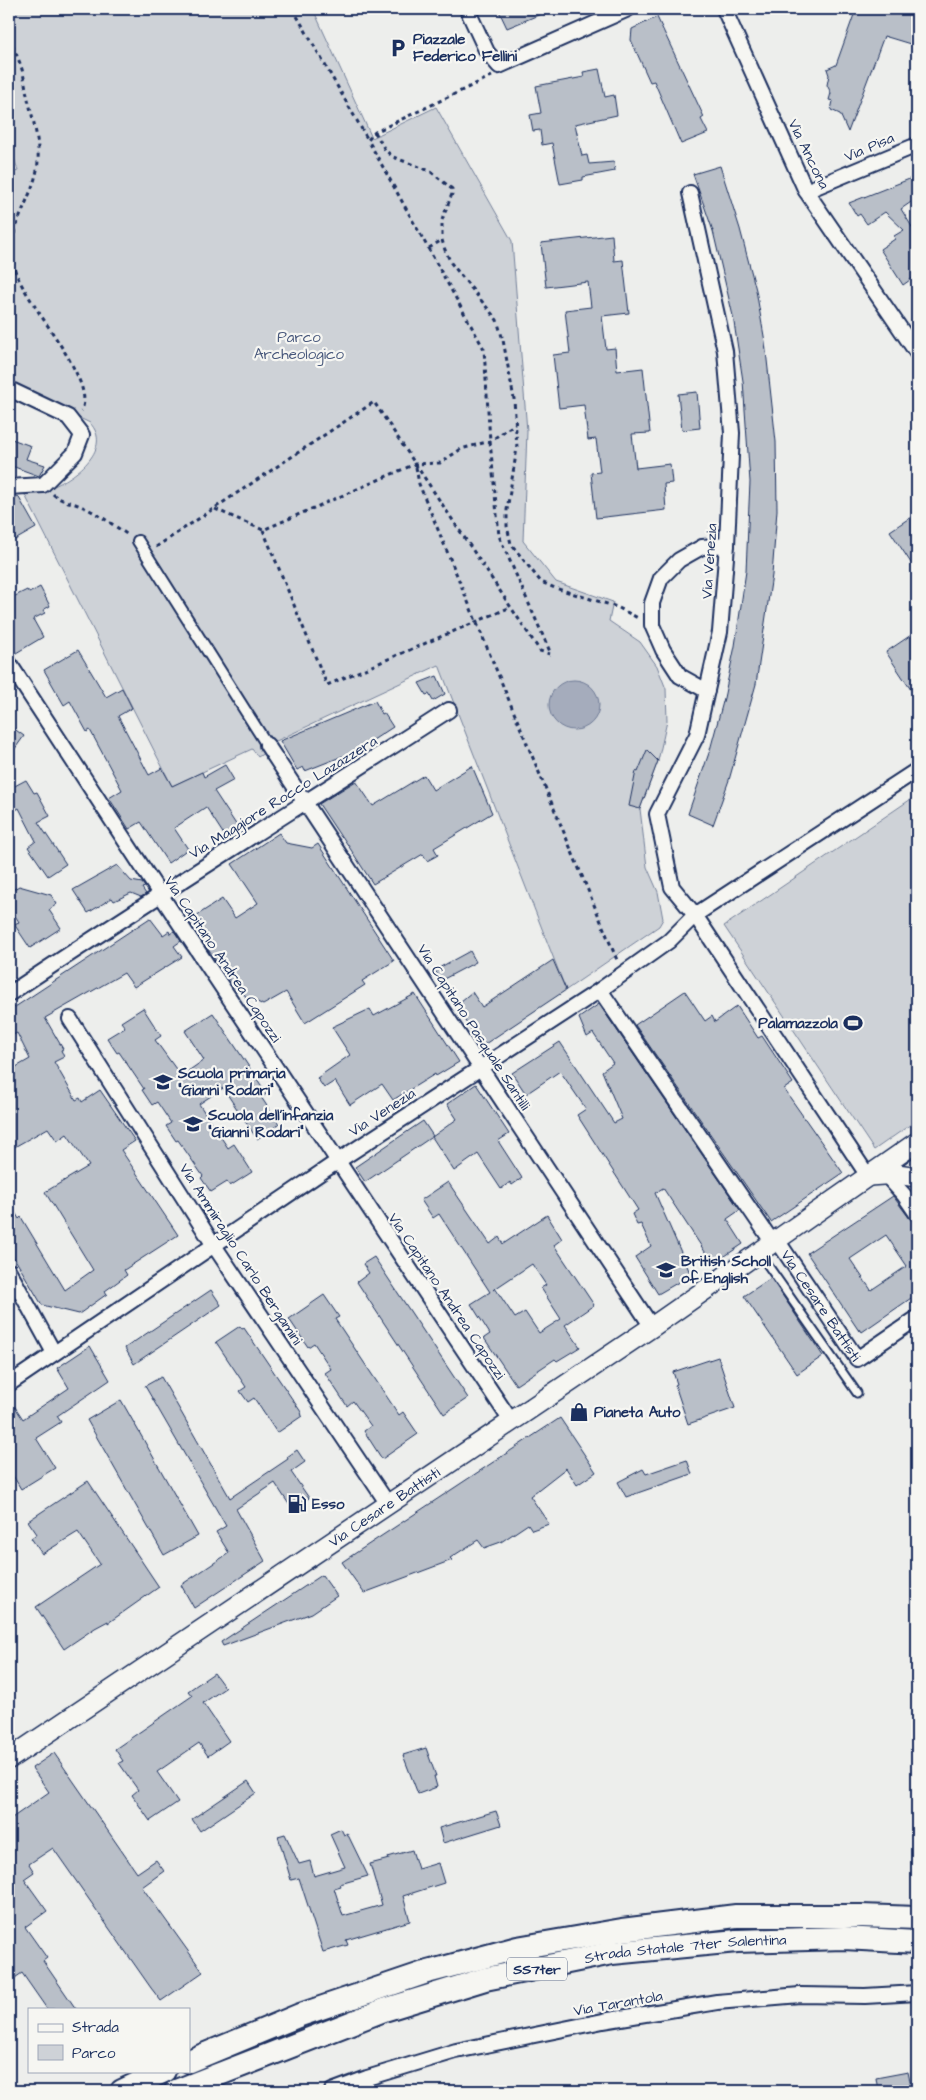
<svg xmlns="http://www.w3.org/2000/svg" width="926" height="2100" viewBox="0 0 926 2100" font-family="'Architects Daughter',sans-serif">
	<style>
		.green { fill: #ced2d7; stroke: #74809a }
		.water { fill: #a5acbc; stroke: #6e7a96 }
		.building { fill: #b9bfc8; stroke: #1b2f5e; fill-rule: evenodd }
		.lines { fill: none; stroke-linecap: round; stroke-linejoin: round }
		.service-casing { stroke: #1b2f5e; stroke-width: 11 }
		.pedestrian-casing { stroke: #1b2f5e; stroke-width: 14 }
		.minor-casing { stroke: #1b2f5e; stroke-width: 18 }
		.secondary-casing { stroke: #1b2f5e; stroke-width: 22 }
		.trunk-casing { stroke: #1b2f5e; stroke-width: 26 }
		.path { stroke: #1b2f5e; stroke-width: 3; stroke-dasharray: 4 4; stroke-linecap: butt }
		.service { stroke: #f6f6f2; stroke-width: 7 }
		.pedestrian { stroke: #f6f6f2; stroke-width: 10 }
		.minor { stroke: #f6f6f2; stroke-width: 14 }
		.secondary { stroke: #f6f6f2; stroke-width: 19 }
		.trunk { stroke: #f6f6f2; stroke-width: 22 }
		.labels { text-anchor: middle; stroke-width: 4.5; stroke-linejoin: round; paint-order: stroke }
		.shield { fill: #f6f6f2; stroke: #5d6b8a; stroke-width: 1 }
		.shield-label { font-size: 14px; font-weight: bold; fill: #1b2f5e }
		.poi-label { font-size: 15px; font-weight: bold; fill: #1b2f5e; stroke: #f6f6f2; text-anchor: start }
		.street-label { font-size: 15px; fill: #1b2f5e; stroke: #f6f6f2 }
		.park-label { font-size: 15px; fill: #48587c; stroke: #f6f6f2 }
	</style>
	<rect width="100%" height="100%" fill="#edeeec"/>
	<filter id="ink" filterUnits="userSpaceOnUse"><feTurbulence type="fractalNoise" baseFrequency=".02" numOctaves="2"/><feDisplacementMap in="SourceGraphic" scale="10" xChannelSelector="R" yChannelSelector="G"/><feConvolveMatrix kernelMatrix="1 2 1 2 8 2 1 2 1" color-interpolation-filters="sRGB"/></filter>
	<g filter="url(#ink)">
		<g class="green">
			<path d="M9 9H313L372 138 436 107 512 241 527 431 523 541 556 582 613 602 609 621 640 642 657 666 666 689 667 721 658 761 640 809 647 867 658 892 663 919 659 926 566 990 439 665 274 742 276 745 258 757 252 749 172 786 25 495C34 492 45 490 54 486 77 476 113 448 90 423L9 384V174L18 171 9 142Z"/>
			<path d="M917 795V1120L874 1150 724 926Z"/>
		</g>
		<circle class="water" cx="574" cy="705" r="25"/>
		<g class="building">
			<path d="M498 9H553L507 28Z"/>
			<path d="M856 9H917V46L884 36 848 132 840 114 831 110 833 101 829 100 831 93 827 85 829 75 827 69 836 65Z"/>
			<path d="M657 17 704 117 701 119 708 133 681 144 654 81 650 82 631 40 632 29Z"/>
			<path d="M599 69 605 97 614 95 617 115 575 124 582 156 587 155 589 164 614 162 615 171 583 177V180L560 184 552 143 542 145 540 130 533 131 530 115 541 113 536 86 584 77 583 72Z"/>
			<path d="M720 166 740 229 756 290 765 342 776 442 777 510 772 575 756 684 729 780 713 825 688 814 710 750 724 698 735 646 746 571 750 482 743 381 733 316 713 231 693 174Z"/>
			<path d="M912 178 917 187V198L901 209 917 235V275L903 285 880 249 895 239 894 236 904 230 885 212 867 224 860 214 857 216 849 203Z"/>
			<path d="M612 235 614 261 623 260 629 313 602 316 606 349 615 348 617 371 643 368 650 433 632 434 636 468 670 464 672 483 664 484 666 510 596 518 591 473 600 472 596 439 588 440 584 405 559 408 553 355 570 353 565 310 591 307 588 282 546 287 541 243Z"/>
			<path d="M697 392 700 428 682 430 678 394Z"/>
			<path d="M9 438 31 446 26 459 45 465 39 476 9 465Z"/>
			<path d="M18 496 36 528 15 540 9 528V501Z"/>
			<path d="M917 513V572L890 531Z"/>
			<path d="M40 587 50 606 43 610 45 613 33 619 43 637 16 653 9 640V599L27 590 29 593Z"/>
			<path d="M917 631V699L886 652Z"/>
			<path d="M78 650 106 697 122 688 132 708 118 716 149 775 162 768 172 786 202 772 204 777 225 765 234 780 214 791 239 829 226 838 206 807 174 828 188 849 168 863 141 822 129 829 109 798 122 790 90 730 87 732 70 701 64 705 44 670Z"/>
			<path d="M437 676 445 694 433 701 429 694 426 695 419 683Z"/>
			<path d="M375 701 382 714 384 713 393 727 344 759 343 756 305 771 303 767 297 770 280 741Z"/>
			<path d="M9 725 24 736 9 757Z"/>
			<path d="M647 750 658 761 640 809 629 806 636 771 638 772Z"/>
			<path d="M472 766 492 813 434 848 438 855 427 861 423 854 373 884 342 836 341 837 319 804 356 781 373 806 424 775 433 790Z"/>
			<path d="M26 780 34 793 37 792 50 816 38 822 66 864 48 876 28 847 36 841 19 808 9 814V789Z"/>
			<path d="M279 833 286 843 312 848 318 844 394 961 362 981 365 985 305 1023 286 992 263 1005 250 998 247 1000 245 995 237 991 188 921 222 899 235 918 258 903 232 864Z"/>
			<path d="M117 865 131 881 142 883 145 887 142 888 146 894 141 897 131 893 114 901 112 898 88 913 73 890Z"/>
			<path d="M19 886 51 895 57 904 49 910 61 928 30 948 14 924 19 922 9 906V892Z"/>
			<path d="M150 918 163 935 169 931 170 934 174 931 181 941 174 946 182 957 134 987 124 973 45 1018 63 1049 61 1050 64 1057 54 1062 76 1100 80 1098 82 1102 100 1090 135 1141 121 1150 178 1235 124 1270 127 1275 105 1291 107 1294 79 1314 42 1305 9 1249V1202L19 1219 21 1217 65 1290 93 1270 45 1192 89 1166 67 1134 57 1141 48 1128 9 1150V1071L30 1059 17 1033 13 1035 9 1029V1011Z"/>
			<path d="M470 951 476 962 440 981 435 970Z"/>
			<path d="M553 960 566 990 482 1046 455 1006 472 992 482 1007Z"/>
			<path d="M685 991 705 1021 712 1016 715 1022 737 1006 758 1038 762 1036 793 1083 784 1089 843 1173 771 1222 635 1025Z"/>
			<path d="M415 994 459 1062 436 1076 435 1074 393 1100 382 1084 350 1105 335 1081 324 1088 317 1078 350 1055 332 1027 370 1009 374 1016Z"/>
			<path d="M599 1004 740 1210 727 1219 743 1244 713 1264 663 1188 655 1193 691 1275 658 1294 635 1257 651 1246 641 1224 637 1225 632 1214 638 1210 577 1115 586 1109 560 1071 526 1094 512 1073 560 1042 614 1123 622 1119 602 1071 613 1063 593 1033 587 1037 579 1018Z"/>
			<path d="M143 1008 161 1036 155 1040 181 1076 204 1060 185 1031 213 1013 267 1094 261 1097 279 1124 257 1139 223 1088 199 1104 228 1148 234 1144 252 1172 230 1186 227 1182 211 1192 201 1178 203 1176 178 1140 176 1141 166 1126 171 1123 157 1102 152 1105 142 1090 144 1089 119 1052 117 1053 107 1038 125 1027 121 1022Z"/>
			<path d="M476 1084 509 1134 498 1141 522 1178 512 1185 510 1182 501 1189 478 1154 454 1171 432 1137 457 1119 447 1104Z"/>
			<path d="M423 1121 433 1136 365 1182 355 1167Z"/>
			<path d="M448 1182 490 1244 499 1237 503 1244 547 1215 562 1239 554 1245 594 1305 565 1325 580 1347 557 1361 555 1359 516 1385 484 1338 490 1334 471 1304 490 1292 439 1214 433 1218 421 1200ZM532 1264 546 1285 541 1288 561 1319 539 1333 525 1312 515 1318 495 1288 493 1290Z"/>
			<path d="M893 1196 910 1219 917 1223V1294L862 1332 860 1329 859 1331 807 1253ZM886 1235 907 1266 871 1290 850 1259Z"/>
			<path d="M374 1257 468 1398 444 1414 357 1282 369 1273 363 1264Z"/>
			<path d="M771 1278 823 1356 797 1374 744 1296Z"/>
			<path d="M211 1290 221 1305 134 1364 125 1348Z"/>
			<path d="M324 1295 339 1317 335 1319 399 1415 403 1412 418 1434 382 1459 364 1431 371 1426 353 1401 347 1406 325 1373 331 1369 314 1343 308 1347 289 1319Z"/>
			<path d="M240 1326 242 1329 244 1328 301 1412 302 1416 277 1433 254 1398 248 1402 240 1391 246 1387 216 1342Z"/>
			<path d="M90 1346 110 1380 57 1416 61 1422 36 1438 55 1468 21 1489 9 1469V1398L23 1419 69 1388 57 1368Z"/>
			<path d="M718 1357 735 1408 688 1424 675 1385 677 1384 673 1372Z"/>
			<path d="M161 1377 230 1498 288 1459 287 1457 297 1450 305 1462 291 1472 309 1498 292 1509 275 1483 236 1509 265 1561 194 1608 181 1585 229 1553 216 1532 226 1526 145 1386Z"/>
			<path d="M121 1400 198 1536 164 1555 87 1420Z"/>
			<path d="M560 1418 596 1472 577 1485 566 1468 530 1496 549 1524 532 1530 528 1524 501 1542 484 1548 478 1540 450 1558 452 1560 364 1593 342 1562Z"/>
			<path d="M687 1460 692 1474 626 1497 618 1482 643 1469 646 1474Z"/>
			<path d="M88 1481 159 1587 108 1623V1621L95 1628 64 1649 36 1607 100 1564 78 1532 42 1554 31 1538 37 1534 28 1521Z"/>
			<path d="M322 1575 337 1596 312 1613 223 1646 221 1642Z"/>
			<path d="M214 1673 225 1688 203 1703 229 1741 208 1756 199 1743 157 1772 178 1802 150 1821 132 1795 138 1790 119 1763 123 1761 115 1749 192 1696 188 1691Z"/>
			<path d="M426 1748 436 1776H434L437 1787 418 1794 403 1755Z"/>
			<path d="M54 1753 137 1873 156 1860 164 1871 142 1887 203 1972 161 2001 151 1988 53 1848 29 1864 34 1872 24 1879 47 1911 25 1927 47 1958 43 1961 76 2009H47L22 1973 9 1982V1820L49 1792 32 1768Z"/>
			<path d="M248 1781 256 1793 200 1831 192 1819Z"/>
			<path d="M496 1811 501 1825 443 1843 439 1828Z"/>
			<path d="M341 1829 344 1835 347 1833 368 1876 340 1884 341 1886 334 1888 343 1916 382 1905 370 1864 389 1859 388 1857 412 1850 418 1869 438 1863 444 1883 403 1896 410 1921 346 1940 348 1945 323 1952 299 1878 291 1880 278 1836 285 1834 299 1864 310 1861 314 1876 345 1867 330 1834Z"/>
			<path d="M908 2072 912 2091H878L876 2078Z"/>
		</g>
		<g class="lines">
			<g class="service-casing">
				<path id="service" d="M760 1254 857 1393"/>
			</g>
			<g class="pedestrian-casing">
				<path id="pedestrian" d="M138 541 267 745"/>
			</g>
			<g class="minor-casing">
				<g id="minor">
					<path d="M467 9 487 52 499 66 628 9"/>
					<path d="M724 9 806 191 917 353"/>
					<path d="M806 191 917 145"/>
					<path d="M690 193 725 351 732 433 727 545 720 632 697 735 657 814 672 887 695 915 868 1176"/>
					<path d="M9 389 68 417 82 435 75 453 43 485 9 487"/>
					<path d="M9 663 160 894 511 1421"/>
					<path d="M707 691 680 676 663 650 652 625V603L661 578 679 560 702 547 727 545"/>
					<path d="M267 745 652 1327"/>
					<path d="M600 990 773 1243"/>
					<path d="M9 994C154 897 302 805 449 710"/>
					<path d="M70 1019 213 1244 388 1504"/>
					<path d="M886 1175 904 1195 917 1214"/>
					<path id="s1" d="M777 1240 857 1359 917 1318"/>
					<path d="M9 1271 54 1353"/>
					<path d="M9 1384 338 1161 600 990 669 941 695 915 917 770"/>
					<path d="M332 2091 367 2078 456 2051 603 2021 717 2002 800 1995 865 1996 917 1993"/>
				</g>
			</g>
			<g class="secondary-casing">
				<g id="secondary">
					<path d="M869 1176 897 1174 917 1177"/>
					<path id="s2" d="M9 1759 652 1327 917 1142"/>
				</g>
			</g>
			<g class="trunk-casing">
				<g id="trunk">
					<path d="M189 2061 300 2015 424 1973 517 1948 622 1930 736 1916H861L917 1918"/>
					<path d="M122 2091 164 2071"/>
					<path id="s3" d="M176 2091 384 2010 485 1979 612 1953 737 1941 844 1938 917 1942"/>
				</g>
			</g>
			<g class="path">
				<path d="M293 9 368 140"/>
				<path d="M9 38C14 49 20 61 23 73 25 82 26 91 28 99 34 124 41 145 37 170 31 201 6 231 13 264 20 299 100 381 81 411"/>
				<path d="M492 76 375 132 368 140 484 349 490 441 499 536 551 654"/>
				<path d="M375 132 385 150 393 157 430 171 452 189V194L442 220V240L445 250 451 263 497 320 503 340 514 399 517 448 507 510V526L511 544 541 582 555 588 617 607 638 618"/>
				<path d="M429 248 442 240"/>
				<path d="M416 467 419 484 617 960"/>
				<path d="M53 494C61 502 73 502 83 507 99 514 113 525 128 535"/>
				<path d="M215 509 263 530 415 464 440 463 461 449 490 441 515 424"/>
				<path d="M263 530 327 685 511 607"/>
				<path d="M156 547 374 402 540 651 550 654"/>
			</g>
			<use href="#service" class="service"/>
			<use href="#pedestrian" class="pedestrian"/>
			<use href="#minor" class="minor"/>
			<use href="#secondary" class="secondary"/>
			<use href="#trunk" class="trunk"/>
		</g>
	</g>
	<defs>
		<g id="parking-bare" transform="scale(1.5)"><path d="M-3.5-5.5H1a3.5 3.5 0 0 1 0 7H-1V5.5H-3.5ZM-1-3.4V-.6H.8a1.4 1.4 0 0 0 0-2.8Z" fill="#1b2f5e" stroke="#f6f6f2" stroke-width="2.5" paint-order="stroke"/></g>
		<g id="stadium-bare" transform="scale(1.5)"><path d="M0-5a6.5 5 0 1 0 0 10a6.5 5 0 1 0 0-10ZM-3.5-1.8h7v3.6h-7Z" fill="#1b2f5e" stroke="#f6f6f2" stroke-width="2.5" paint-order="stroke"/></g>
		<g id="school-bare" transform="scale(1.5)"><path d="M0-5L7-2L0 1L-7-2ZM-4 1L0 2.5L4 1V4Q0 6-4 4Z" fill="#1b2f5e" stroke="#f6f6f2" stroke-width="2.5" paint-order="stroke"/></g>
		<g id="shop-bare" transform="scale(1.5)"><path d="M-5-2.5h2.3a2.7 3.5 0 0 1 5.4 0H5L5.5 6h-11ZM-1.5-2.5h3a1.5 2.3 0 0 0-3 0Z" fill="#1b2f5e" stroke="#f6f6f2" stroke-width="2.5" paint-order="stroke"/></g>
		<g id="fuel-bare" transform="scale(1.5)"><path d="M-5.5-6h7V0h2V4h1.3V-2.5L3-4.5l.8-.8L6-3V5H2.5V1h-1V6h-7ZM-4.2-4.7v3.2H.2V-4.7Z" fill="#1b2f5e" stroke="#f6f6f2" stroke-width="2.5" paint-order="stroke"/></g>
	</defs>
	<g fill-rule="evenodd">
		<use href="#parking-bare" x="398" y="48"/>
		<use href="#stadium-bare" x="853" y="1023"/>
		<use href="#school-bare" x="163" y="1082"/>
		<use href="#school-bare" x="193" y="1124"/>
		<use href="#school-bare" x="666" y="1270"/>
		<use href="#shop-bare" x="579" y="1412"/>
		<use href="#fuel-bare" x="297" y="1504"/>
	</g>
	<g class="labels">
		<rect class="shield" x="507" y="1957.5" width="60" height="23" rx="4"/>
		<g class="shield-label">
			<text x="537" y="1974">SS7ter</text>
		</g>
		<g class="poi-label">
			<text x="413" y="44">Piazzale<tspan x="413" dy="17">Federico Fellini</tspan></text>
			<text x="838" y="1028" text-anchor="end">Palamazzola</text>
			<text x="178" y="1078">Scuola primaria<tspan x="178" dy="17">"Gianni Rodari"</tspan></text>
			<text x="208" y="1120">Scuola dell'infanzia<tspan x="208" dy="17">"Gianni Rodari"</tspan></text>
			<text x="681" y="1266">British Scholl<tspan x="681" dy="17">of English</tspan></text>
			<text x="594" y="1417">Pianeta Auto</text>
			<text x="312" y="1509">Esso</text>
		</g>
		<g class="street-label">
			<text transform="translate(869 147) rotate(-23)" y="5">Via Pisa</text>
			<text transform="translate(809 154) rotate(64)" y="5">Via Ancona</text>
			<text transform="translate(709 561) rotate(-86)" y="5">Via Venezia</text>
			<text transform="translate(283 797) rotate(-32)" y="5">Via Maggiore Rocco Lazazzera</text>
			<text transform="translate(223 959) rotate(56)" y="5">Via Capitano Andrea Capozzi</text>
			<text transform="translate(474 1027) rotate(57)" y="5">Via Capitano Pasquale Santilli</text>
			<text transform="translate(382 1112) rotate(-33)" y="5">Via Venezia</text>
			<text transform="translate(241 1254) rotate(57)" y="5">Via Ammiraglio Carlo Bergamini</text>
			<text transform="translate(447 1296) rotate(56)" y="5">Via Capitano Andrea Capozzi</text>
			<text dy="5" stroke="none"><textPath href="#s1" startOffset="79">Via Cesare Battisti</textPath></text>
			<text dy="5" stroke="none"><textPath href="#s2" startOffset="452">Via Cesare Battisti</textPath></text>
			<text dy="5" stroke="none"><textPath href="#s3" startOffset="532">Strada Statale 7ter Salentina</textPath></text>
			<text transform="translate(618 2003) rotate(-10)" y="5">Via Tarantola</text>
		</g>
		<g class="park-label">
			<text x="299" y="342">Parco<tspan x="299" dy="17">Archeologico</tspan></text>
		</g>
	</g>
	<rect width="926" height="2100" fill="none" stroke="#f6f6f2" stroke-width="30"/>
	<rect x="15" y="15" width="896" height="2070" fill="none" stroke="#1b2f5e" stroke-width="2" filter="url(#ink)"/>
	<rect x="28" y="2008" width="162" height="65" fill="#f6f6f2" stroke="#9ea6b7"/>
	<rect x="38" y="2024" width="25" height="8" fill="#f6f6f2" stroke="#9ea6b7"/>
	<text x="72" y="2032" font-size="15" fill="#1b2f5e">Strada</text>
	<rect x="38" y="2045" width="25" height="15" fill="#ced2d7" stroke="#9ea6b7"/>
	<text x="72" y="2058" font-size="15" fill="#1b2f5e">Parco</text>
</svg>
